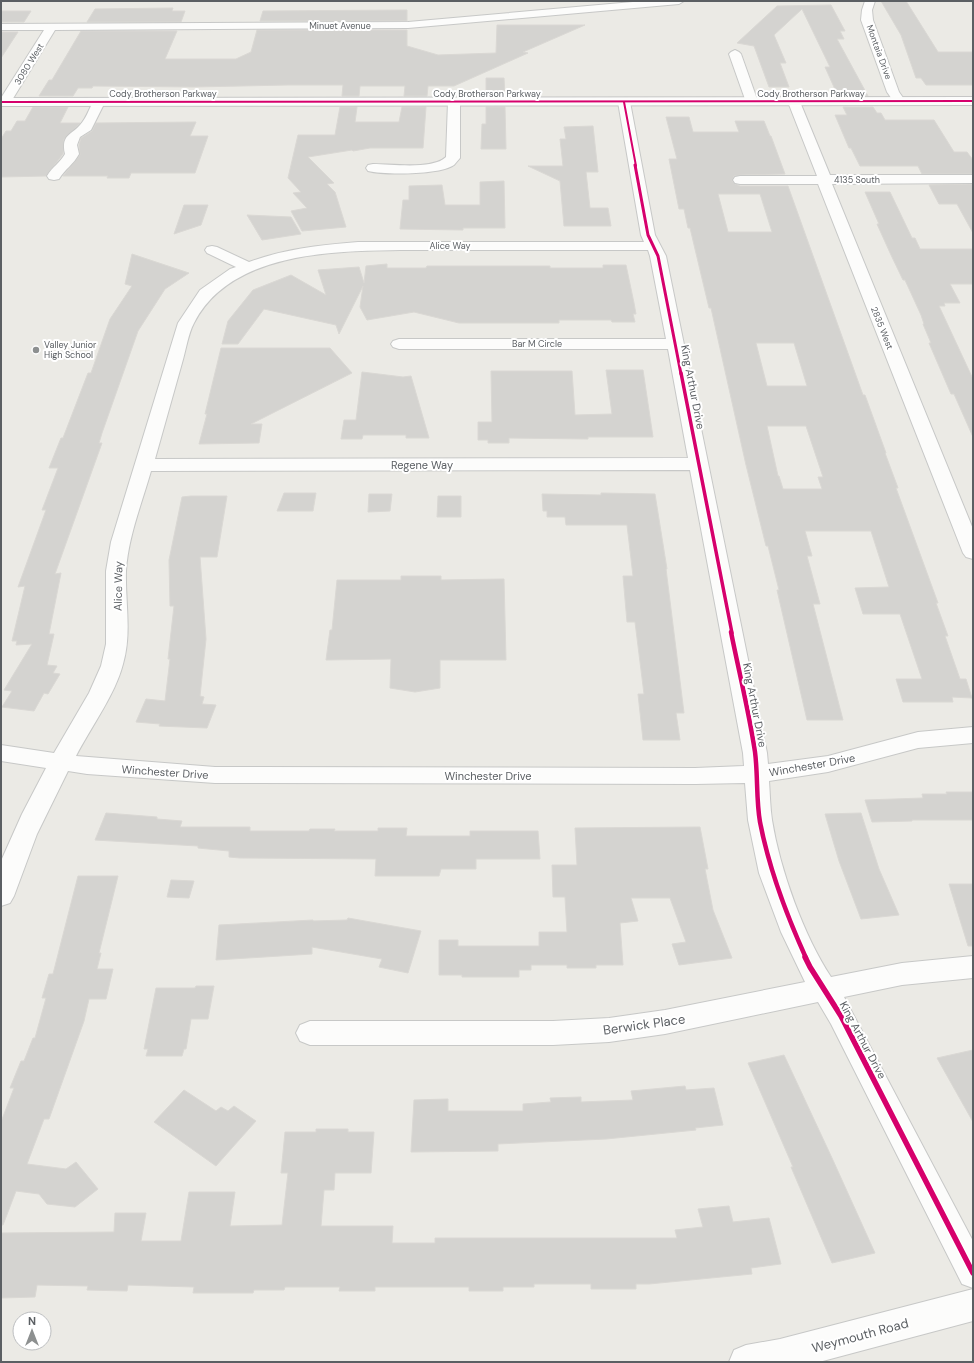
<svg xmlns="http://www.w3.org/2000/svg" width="974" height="1363" viewBox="0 0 974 1363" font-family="'DM Sans',sans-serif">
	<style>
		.building { fill: #d4d3d0; stroke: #dad8d4; fill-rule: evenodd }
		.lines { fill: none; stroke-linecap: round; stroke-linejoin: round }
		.street-casing { stroke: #c7c8c7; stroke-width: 2 }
		.secondary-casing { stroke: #c6c6c6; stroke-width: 2 }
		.street { fill: #fcfcfb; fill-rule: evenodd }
		.secondary { fill: #fcfcfb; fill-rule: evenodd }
		.cycleway-far4-casing { stroke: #fff; stroke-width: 3.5 }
		.cycleway-far3-casing { stroke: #fff; stroke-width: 4.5 }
		.cycleway-far2-casing { stroke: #fff; stroke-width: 5.5 }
		.cycleway-far1-casing { stroke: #fff; stroke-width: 7 }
		.cycleway-casing { stroke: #fff; stroke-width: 8 }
		.cycleway-far4 { stroke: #d6006c; stroke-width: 2 }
		.cycleway-far3 { stroke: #d6006c; stroke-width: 3 }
		.cycleway-far2 { stroke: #d6006c; stroke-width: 3.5 }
		.cycleway-far1 { stroke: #d6006c; stroke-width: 4.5 }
		.cycleway { stroke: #d6006c; stroke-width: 5.5 }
		.poi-dot { fill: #8d9090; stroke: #fff; stroke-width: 1.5 }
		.labels { text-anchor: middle; stroke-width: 4; stroke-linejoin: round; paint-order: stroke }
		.far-street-label { font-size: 9px; fill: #5b5f63; stroke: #fff }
		.far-poi-label { font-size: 9px; fill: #5b5f63; stroke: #fff; text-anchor: start }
		.street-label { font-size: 11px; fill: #5b5f63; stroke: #fff }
		.near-street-label { font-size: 13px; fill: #5b5f63; stroke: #fff }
	</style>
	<rect width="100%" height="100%" fill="#ebeae5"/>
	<g class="building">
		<path d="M881 1H906L938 52H973V85H926L921 78H916L901 35Z"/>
		<path d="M831 5 845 31H840L844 39H837L868 96H838L825 67H830L802 9 774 35 786 63H780L789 87H769L754 46 737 43 777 6Z"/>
		<path d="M173 8 172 11H185L181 22H87L95 9Z"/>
		<path d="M407 10V21H260L263 11Z"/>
		<path d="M1 11H31L24 22H1Z"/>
		<path d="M497 25H585L523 52 528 53 454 86H428L427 96H404L405 86H360L359 96H342L343 85H288L194 87 93 86 92 88H78L73 96H39L49 80H52L81 31H177L165 59H236L251 52 257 30H407V46L438 55 496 53Z"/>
		<path d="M1 32H18L1 58Z"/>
		<path d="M486 78H504L505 96H486Z"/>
		<path d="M33 107H68L60 123H80L64 139 63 154 46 176 1 177V139L6 131H11L17 121H25Z"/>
		<path d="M340 107H357L355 122H399L402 107H426L423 148H370L353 151 352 150 308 157 334 183 327 184 335 192 346 227 302 231 291 211 307 208 293 193 301 192 288 178 298 135H335Z"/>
		<path d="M486 107H505L506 149H481L482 124H486Z"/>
		<path d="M843 107H873L877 113H881L885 120H934L954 152H967L973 160V174H922L918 166H860L851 148H849L835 115H847Z"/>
		<path d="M666 117H689L693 132H739L735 121H764L770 136H771L785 174 740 175 734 176 732 181 735 184 740 186H788L863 395H865L886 453H885L898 488H896L938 603H936L948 636H945L960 679H966L972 698 952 697 953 702H903L896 679H922L900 614H863L855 588 889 587 871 531H805L812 556H807L820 604H813L843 720H807L777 590H779L768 546H766L746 465 711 308H709L690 228H688L684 209H679L669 159H677ZM718 194H760L772 232H728ZM756 343H794L807 386H767ZM767 426H806L823 477H818L822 489H783L779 476H778Z"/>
		<path d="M196 122 190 136H208L195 173H131L129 178H107L108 176H63L80 155 79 145 81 138 92 131 96 123Z"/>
		<path d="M593 126 598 172H586L590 208H608L611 226H564L560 181 528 166H563L560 139H566L564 127Z"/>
		<path d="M504 181 505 228H463V230L400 229 403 200H409V186L442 185 445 205H480V182Z"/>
		<path d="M973 184V233L957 204H939L929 185Z"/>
		<path d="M865 192H890L912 238H915L920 249H973V284H950L960 303H944L945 306H939L973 379V437L954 394H951L929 343H931L923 324H924L921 315 905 280H903L891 255 877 224H879Z"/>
		<path d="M184 205H208L201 225 174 234Z"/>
		<path d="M247 215 291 217 301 234 262 240Z"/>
		<path d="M132 254 189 273 165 289 138 331 102 433 99 443H102L55 574 61 573 49 634H54L47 665 57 666 53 673 60 674 48 694 44 693 34 711 2 707 12 691 4 690 32 644 16 645 17 641H12L25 586 18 587 46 510H42L58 468H49L61 438H63L88 373H91L110 319 132 286 125 284Z"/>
		<path d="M387 264V268H426L427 266H550V268H603V265H626L634 303 636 314H633L635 322H612L611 320H559V323H459L414 312 367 320 360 307 363 286 339 334 336 325 264 309 238 344H222L228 321 253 290 291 275 326 295 318 270 359 267 364 283 366 266Z"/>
		<path d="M221 348H330L352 373 251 424H262L259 443 199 444 207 414H205Z"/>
		<path d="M606 370H643L653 437H588V439L509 438V443H488V440H478V422H492L491 371H572L575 415 612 414Z"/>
		<path d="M362 372 403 377 411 376 429 438H406V435H363L362 439H341L344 420H356Z"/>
		<path d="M284 493H316L313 511H277Z"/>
		<path d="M601 493 655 494 667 569H666L684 713H676L680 740H643L638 694H644L635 622H627L623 576H633L627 525H566L565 517H547V511H543L542 494 601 495Z"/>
		<path d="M369 494H392L390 511 368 512Z"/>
		<path d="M191 496H227L217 557H200L206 639 200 696 204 697 202 704 216 705 207 728 159 726 160 724 136 722 146 699 165 701 170 659H168L174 606H170L169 560 182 497Z"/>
		<path d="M438 496H461V517H437Z"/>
		<path d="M401 576H441V580L504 579 506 660H440V688L415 692 390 688 391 659 326 660 330 630H332L337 580H401Z"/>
		<path d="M946 792H973V820H912V821L872 822 865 800 923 798 922 794H947Z"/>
		<path d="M106 813 157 817V819L182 821 180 827H250V831H309L310 829H335L334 831H378V828H407L406 836H470V831H538L540 859H476V869H441L439 876H375L376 859 240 858 229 857V851L198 848V846L95 840Z"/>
		<path d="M861 813 879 869 899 915 861 919 839 861 825 814Z"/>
		<path d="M700 827 708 869H705L713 910 732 958 679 965 672 944 686 942 670 898H631L638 921 620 923 623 965H596V968H567V965H531V970H519V977H462V975H439V940H458V946H539V932H567L565 897H553L552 865H577L575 828Z"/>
		<path d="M78 876H118L99 953H101L97 969H113L106 999H89L84 1021 49 1119H44L27 1164 66 1169 76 1162 98 1189 75 1207 47 1204 39 1194 16 1191 3 1225H1V1122L14 1088H10L21 1061H24L33 1038H35L46 998H42L49 974H53Z"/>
		<path d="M171 880 194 881 189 898 167 897Z"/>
		<path d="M949 884H973V946H968Z"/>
		<path d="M348 918 421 931 408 973 379 967 382 959 312 947V954L216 960 219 925 313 920V921L347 920Z"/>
		<path d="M196 986H214L208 1019H191L186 1049H184L182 1056H146L148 1049H144L156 988H195Z"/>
		<path d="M973 1050V1122L937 1058Z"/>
		<path d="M784 1055 832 1158 875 1253 832 1263 791 1167H793L748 1063Z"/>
		<path d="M685 1086 686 1090 714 1088 723 1125 695 1128 696 1130 606 1139 498 1144V1151L411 1152 414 1100 448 1099V1111H523V1104L551 1102 550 1098 581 1097V1102L633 1100 631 1091Z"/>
		<path d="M184 1090 216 1111 221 1107 228 1111 234 1106 256 1121 216 1166 154 1122Z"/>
		<path d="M316 1129H348V1132H374L371 1173H335L334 1190H324L321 1226H393L392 1243H435V1238H677L675 1230 703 1227 698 1209 729 1206 733 1222 769 1218 781 1264 751 1268 752 1274 649 1284H636V1289H591V1284H534V1287H503V1291H469V1287H375V1291H339L340 1287H285L284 1290H254L253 1293H193L194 1287 128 1285 127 1291 87 1290 88 1286 37 1285 35 1297 1 1298V1233L114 1232 115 1213H146L141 1241H181L189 1192H235L230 1226 282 1225 288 1173H281L285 1132H316Z"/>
	</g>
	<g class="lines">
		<g class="street-casing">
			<g id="street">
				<path d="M644 1H684L679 4 408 28 55 30 9 105H1V98L44 30H1V24L408 22Z"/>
				<path d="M865 1H875L872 10 873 20 899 92 906 102 904 105H896L887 92 861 20 862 10Z"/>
				<path d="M735 50 739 52 741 54 758 102 756 105H748L746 102 729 54 731 52Z"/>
				<path d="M99 98 103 99 105 102 91 130 80 137 77 145 79 154C73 165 65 169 59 179L54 180 49 179 47 176C53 166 60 163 65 154 61 135 70 136 80 125 86 119 89 109 93 102L95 99Z"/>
				<path d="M454 98 458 99 460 102V158C458 160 456 163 454 165 440 175 384 175 368 171L366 168 368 165 373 164C391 164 433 170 446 157L448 102 450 99Z"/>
				<path d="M624 98 628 99 630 102 655 235 666 256 767 753 768 764 828 756 918 732 973 727V743L918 748 828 772 769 781C770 794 770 807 772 820 780 870 804 936 831 977L902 963 973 956V978L902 985 844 997 973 1241V1288L962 1284 831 1024 818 1002 665 1034 609 1042 553 1045H310L300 1041 296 1033 300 1025 310 1021H553L609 1018 665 1010 805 982 781 932 759 873 748 820 745 783 695 784 215 783 87 774 68 771 37 834 14 896 10 903 1 906V861L22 814 46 768 1 761V745L54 753 89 693 101 666 106 644V571L111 542 178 323 200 290 230 269 236 267 207 253 205 250 207 247 212 246 217 247 249 262C284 249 321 245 358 242H644L641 235 618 102 620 99ZM401 250H648L650 256 666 339H399L393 341 391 344 393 347 399 349H668L688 458 155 459C164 427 173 395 182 363 186 350 188 334 194 323 230 252 333 251 401 250ZM690 470 743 753 744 766 695 768 215 767 76 756C91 727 115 695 123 664 132 633 125 602 126 571 128 537 142 503 151 471Z"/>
				<path d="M794 98 798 99 800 102 830 175H973V183L832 184 973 529V559L966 557 963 553 818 184H740L735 183 733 180 735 177 740 176H817L788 102 790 99Z"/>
				<path d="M973 1289V1321L819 1362H729L734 1350 746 1345 780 1339Z"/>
			</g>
		</g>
		<g class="secondary-casing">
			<path id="secondary" d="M973 97V105L1 106V98Z"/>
		</g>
		<use href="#street" class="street"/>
		<use href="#secondary" class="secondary"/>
		<g class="cycleway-far4-casing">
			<g id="cycleway-far4">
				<path d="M1 102 973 101"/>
				<path d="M624 102 636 166"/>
			</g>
		</g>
		<g class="cycleway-far3-casing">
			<path id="cycleway-far3" d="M635 165 648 235 658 256 681 374"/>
		</g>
		<g class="cycleway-far2-casing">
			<path id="cycleway-far2" d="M681 373 732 633"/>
		</g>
		<g class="cycleway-far1-casing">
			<path id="cycleway-far1" d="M731 632C739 672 749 712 755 752 758 775 756 799 760 822 769 869 786 914 806 958"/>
		</g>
		<g class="cycleway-casing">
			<path id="cycleway" d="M805 957 810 967 841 1016 973 1273"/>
		</g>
		<use href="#cycleway-far4" class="cycleway-far4"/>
		<use href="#cycleway-far3" class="cycleway-far3"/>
		<use href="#cycleway-far2" class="cycleway-far2"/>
		<use href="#cycleway-far1" class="cycleway-far1"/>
		<use href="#cycleway" class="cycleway"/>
	</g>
	<circle class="poi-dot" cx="36" cy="350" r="4"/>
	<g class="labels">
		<g class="far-street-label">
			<text x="340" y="29">Minuet Avenue</text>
			<text transform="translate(879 52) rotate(70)" y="3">Montaia Drive</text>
			<text transform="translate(29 64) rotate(-58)" y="3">3080 West</text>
			<text x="163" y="97">Cody Brotherson Parkway</text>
			<text x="487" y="97">Cody Brotherson Parkway</text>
			<text x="811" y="97">Cody Brotherson Parkway</text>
			<text x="857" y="183">4135 South</text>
			<text x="450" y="249">Alice Way</text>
			<text transform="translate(882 328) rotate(68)" y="3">2835 West</text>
			<text x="537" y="347">Bar M Circle</text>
		</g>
		<g class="far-poi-label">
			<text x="44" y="348">Valley Junior<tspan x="44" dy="10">High School</tspan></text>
		</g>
		<g class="street-label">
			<text transform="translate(693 387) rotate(79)" y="4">King Arthur Drive</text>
			<text x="422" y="469">Regene Way</text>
			<text transform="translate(118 586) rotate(-89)" y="4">Alice Way</text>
			<text transform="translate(755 705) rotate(79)" y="4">King Arthur Drive</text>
			<text transform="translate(812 765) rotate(-10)" y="4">Winchester Drive</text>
			<text transform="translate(165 772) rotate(4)" y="4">Winchester Drive</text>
			<text x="488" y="780">Winchester Drive</text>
			<text transform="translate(863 1040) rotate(62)" y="4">King Arthur Drive</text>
		</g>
		<g class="near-street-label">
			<text transform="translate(644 1024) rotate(-8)" y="5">Berwick Place</text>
			<text transform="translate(860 1335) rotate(-15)" y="5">Weymouth Road</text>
		</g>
	</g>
	<rect width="974" height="1363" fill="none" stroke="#5b5f63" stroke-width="4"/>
	<g transform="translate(32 1331)"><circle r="19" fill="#ffffff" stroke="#bdbfc1"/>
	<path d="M0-3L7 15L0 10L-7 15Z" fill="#8d9090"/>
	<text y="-6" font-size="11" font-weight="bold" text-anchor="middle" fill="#5b5f63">N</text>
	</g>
</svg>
